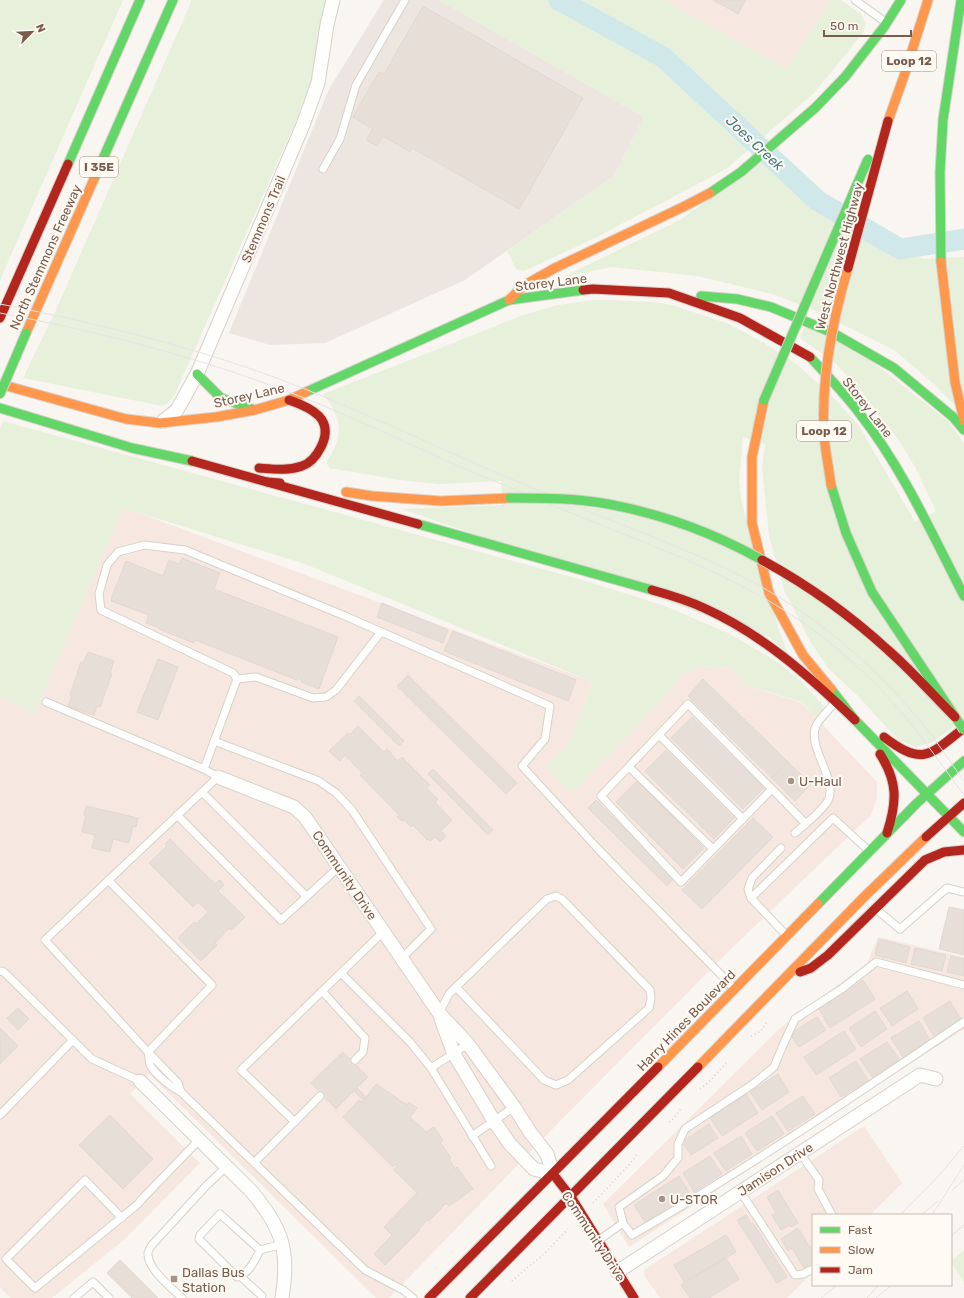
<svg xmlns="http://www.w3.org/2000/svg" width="964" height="1298" viewBox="0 0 964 1298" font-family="Rubik,sans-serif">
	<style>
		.commercial { fill: #f6e8e1 }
		.industrial { fill: #ede5e0 }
		.green { fill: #e7f0db }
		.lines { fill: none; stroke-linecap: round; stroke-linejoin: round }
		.river { stroke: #d0e8ea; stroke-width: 21 }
		.building { fill: #e6ded7; stroke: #e2d8d2 }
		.lane-casing { stroke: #d7d1cb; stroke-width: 9 }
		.street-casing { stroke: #d7d1cb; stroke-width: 15 }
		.fast-casing { stroke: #d9d2cb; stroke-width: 11 }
		.slow-casing { stroke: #d9d2cb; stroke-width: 11 }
		.jam-casing { stroke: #d9d2cb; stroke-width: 11 }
		.path { stroke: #dcd5d0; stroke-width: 2; stroke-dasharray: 1 3; stroke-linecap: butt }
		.lane { stroke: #fefefd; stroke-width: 7 }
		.street { stroke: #fefefd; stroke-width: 13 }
		.fast { stroke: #63d668; stroke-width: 9 }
		.slow { stroke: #ff974d; stroke-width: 9 }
		.jam { stroke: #b3261e; stroke-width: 9 }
		.tram { stroke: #e6e3e7; stroke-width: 1 }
		.fast-bridge-casing { stroke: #dad1cc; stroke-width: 11; stroke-linecap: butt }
		.slow-bridge-casing { stroke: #dad1cc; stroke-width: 11; stroke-linecap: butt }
		.jam-bridge-casing { stroke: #dad1cc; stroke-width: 11; stroke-linecap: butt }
		.fast-bridge { stroke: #63d668; stroke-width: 9 }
		.slow-bridge { stroke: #ff974d; stroke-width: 9 }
		.jam-bridge { stroke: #b3261e; stroke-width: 9 }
		.poi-dot { fill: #a69286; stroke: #fffaf3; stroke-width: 1.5 }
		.labels { text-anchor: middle; stroke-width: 4; stroke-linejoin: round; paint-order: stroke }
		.shield { fill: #fffaf3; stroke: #a28b7f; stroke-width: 1 }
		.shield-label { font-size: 12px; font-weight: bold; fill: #7a5c4d }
		.street-label { font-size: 13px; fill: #7a5c4d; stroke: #fffaf3 }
		.poi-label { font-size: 13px; fill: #7a5c4d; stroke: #fffaf3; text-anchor: start }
		.water-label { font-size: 14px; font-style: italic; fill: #437c86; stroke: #fffaf3 }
	</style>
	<rect width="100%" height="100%" fill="#f9f5f0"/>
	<g class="commercial">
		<path d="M663 0H831L787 69Z"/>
		<path d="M123 507 593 682 568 745 545 767 666 696 681 675 700 666 730 668 745 685 802 703 877 782V798L871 815 731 949 569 1112 389 1298H376L149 1074 130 1094 200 1163 125 1239 52 1298H11L0 1288V697L34 714Z"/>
		<path d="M878 937 964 957V1029L629 1247 603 1204 779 1029 867 963Z"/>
		<path d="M864 1126 902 1183 870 1215H813V1272L787 1298H660L645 1277 644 1270Z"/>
	</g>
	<path class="industrial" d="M384 0H439L644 117 614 176 465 280 325 343 270 345 229 333 329 89Z"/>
	<g class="green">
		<path d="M0 0H123L0 280Z"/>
		<path d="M192 0H326L312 79 296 121 174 396 168 403 162 406 23 378 56 310Z"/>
		<path d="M439 0H663L787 69 831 0H841L861 14 866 24 863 33 814 93 726 169 595 238 524 271 516 269 507 251 614 176 644 117Z"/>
		<path d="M764 161 827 215 885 248 925 259 964 257V415L934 384 894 350 814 310 775 295 698 276 611 267 561 278 680 220Z"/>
		<path d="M594 300H612L652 302 672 305 729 324 764 343 798 365 837 401 859 426 915 522 936 511 915 467 898 439 862 392 835 363 800 338 806 324 851 345 949 422 964 443V719L933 742 916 747 899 741 859 697 828 668 811 643 784 590 769 535 762 467 765 444 743 437 739 481 742 504 779 630 788 654 769 637 402 509 503 505 501 481 439 484 400 480 330 468 326 463C344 436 343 419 323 394L433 351 523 315 558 305Z"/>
		<path d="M3 421 586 581 665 606 728 633 776 661 801 681 824 706 817 719 802 702 745 685 730 668 700 666 681 675 666 696 572 793 545 767 568 745 593 682 305 564 123 508 34 714 0 697V429Z"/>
		<path d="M964 1250V1282L951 1263V1261Z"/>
	</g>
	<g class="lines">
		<path class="river" d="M559 0 663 57 818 201 900 249 964 239"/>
	</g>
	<g class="building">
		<path d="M713 0H746L738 14Z"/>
		<path d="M423 6 583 98 519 209 412 148 410 152 383 136 377 146 366 140 373 129 353 117 379 72 384 74Z"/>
		<path d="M182 558 220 573 214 589 338 637 319 689 301 682 302 680 298 678 297 680 195 640 194 643 159 629 160 628 146 623 149 615 111 601 112 599H111L126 561 163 576 169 560 179 564Z"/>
		<path d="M382 603 448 630 443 643 377 617Z"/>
		<path d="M453 631 576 680 568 701 444 651Z"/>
		<path d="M88 652 114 661 110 673 112 674 100 707 97 706 94 715 68 706 72 695H70L81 662 83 663Z"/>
		<path d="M158 659 178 667 158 720 137 712Z"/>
		<path d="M408 675 517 783 506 794 397 686Z"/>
		<path d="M703 679 788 762 772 778 688 696Z"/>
		<path d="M359 696 404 741 399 746 354 701Z"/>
		<path d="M692 717 764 788 743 809 671 738Z"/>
		<path d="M358 726 384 752 387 749 398 761 402 757 430 785 426 788 438 799 435 802 452 820 441 831 446 836 440 842 435 837 430 841 428 839 427 840 413 825 411 827 404 820 402 821 397 817 399 815 360 775 362 773 345 755 340 761 329 751 348 733 350 735Z"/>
		<path d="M666 750 734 818 714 839 645 771Z"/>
		<path d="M788 762 811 784 795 801 772 778Z"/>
		<path d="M433 769 493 830 488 835 428 774Z"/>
		<path d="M637 781 704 848 683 869 616 802Z"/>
		<path d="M596 800 674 878 667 886 588 808Z"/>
		<path d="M86 806 138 818 136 827 133 826 129 843 113 839 110 852 92 848 95 835 82 832 86 815H84Z"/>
		<path d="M753 818 773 837 702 909 682 890Z"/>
		<path d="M170 839 215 884 220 880 224 885 218 891 245 917 231 930 229 928 215 943 217 945 201 961 178 938 194 922 196 924 208 912 198 902 193 907 149 863 167 846 165 844Z"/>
		<path d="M949 907 964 910V955L939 949Z"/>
		<path d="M879 939 910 947 906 963 875 955Z"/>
		<path d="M915 948 946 955 942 971 911 964Z"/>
		<path d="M951 956 964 959V976L947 972Z"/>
		<path d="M863 980 875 999 830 1028 819 1009Z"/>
		<path d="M907 991 918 1009 892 1026 880 1008Z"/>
		<path d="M950 1001 961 1019 934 1036 923 1018Z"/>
		<path d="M18 1008 29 1019 18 1030 7 1018Z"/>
		<path d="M875 1011 887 1029 861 1047 849 1028Z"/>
		<path d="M817 1017 826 1030 799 1047 790 1034Z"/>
		<path d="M919 1021 930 1040 903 1057 891 1038Z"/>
		<path d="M0 1028 18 1046 0 1064Z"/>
		<path d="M844 1031 856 1049 816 1075 804 1057Z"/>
		<path d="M887 1042 899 1059 872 1077 860 1059Z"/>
		<path d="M343 1052 368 1077 357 1088 366 1097 364 1101 354 1091 336 1109 311 1083Z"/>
		<path d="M856 1061 868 1080 841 1097 829 1078Z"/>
		<path d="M778 1074 789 1092 762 1110 750 1092Z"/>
		<path d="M376 1084 407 1105 409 1102 417 1108 410 1117 426 1132 434 1127 443 1140 440 1142 451 1158 449 1159 455 1169 457 1167 473 1189 449 1206 446 1203 429 1221 427 1220 419 1229 420 1230 385 1265 374 1254 392 1235 384 1227 417 1193 394 1170 397 1166 395 1164 393 1167 343 1117 359 1100 363 1102Z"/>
		<path d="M746 1094 758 1113 722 1136 710 1118Z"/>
		<path d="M803 1096 815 1114 788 1131 776 1113Z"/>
		<path d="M110 1115 153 1159 123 1189 79 1145Z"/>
		<path d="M772 1116 784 1134 757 1151 745 1133Z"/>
		<path d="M709 1124 718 1138 691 1155 682 1142Z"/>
		<path d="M741 1136 752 1154 726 1171 714 1153Z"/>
		<path d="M710 1156 722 1174 694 1192 683 1173Z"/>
		<path d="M679 1176 690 1194 645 1222 634 1205Z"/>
		<path d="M778 1190 798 1223 791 1227 790 1225 781 1230 772 1215 776 1213 767 1197Z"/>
		<path d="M746 1215 751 1224 753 1223 787 1277 777 1283 737 1220Z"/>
		<path d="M798 1228 813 1252V1262L804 1268 792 1248 788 1251 781 1239Z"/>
		<path d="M726 1235 736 1252 684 1282 674 1265Z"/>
		<path d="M726 1258 739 1279 709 1298H690L681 1285Z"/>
		<path d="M120 1260 158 1298H132L107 1273Z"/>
	</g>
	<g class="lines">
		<g class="lane-casing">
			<g id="lane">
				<path d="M855 0 884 21"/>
				<path d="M323 169 340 139 356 85 405 0"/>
				<path d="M237 679 256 677 313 698 326 697 336 690 381 632"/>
				<path d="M46 702 204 769 218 777C161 831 103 885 45 940L148 1052 212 985 108 880"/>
				<path d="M659 735 743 819"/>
				<path d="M214 741 319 781 336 793 352 810 431 929 401 959"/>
				<path d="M629 767 713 849"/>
				<path d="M204 769 237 679 233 673 101 610 99 594 107 565 118 552 144 545 185 550 345 616 550 706 545 739 522 766 599 850 733 987"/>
				<path d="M772 789 681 882 601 796 688 704 767 784 772 789 806 824"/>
				<path d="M202 792 306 896"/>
				<path d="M177 815 281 920 340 866"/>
				<path d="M795 833C803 826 826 808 829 798 836 776 805 744 817 724 821 717 829 710 834 703"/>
				<path d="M751 898 748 889 752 878 781 848"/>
				<path d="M877 910 900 929 947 888 964 892"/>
				<path d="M785 934 751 898 833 818 868 850"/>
				<path d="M0 971 4 972 92 1059 140 1081"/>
				<path d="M341 973 410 1042 431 1068 468 1044"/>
				<path d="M964 985 876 962 843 988 795 1019 783 1045 774 1067 753 1084 685 1129 678 1144V1158L663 1176 619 1207 623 1223 632 1235C746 1170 855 1095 964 1022"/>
				<path d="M322 991 365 1038 363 1052 355 1060"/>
				<path d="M439 1013 449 994 456 987 547 899 556 896 562 899 650 990 651 998 649 1008 568 1080 556 1085 544 1080 456 987"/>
				<path d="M148 1052C149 1056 149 1061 150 1065 155 1074 172 1088 181 1092L365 1270 403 1290 413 1298"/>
				<path d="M149 1053 178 1083 181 1092"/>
				<path d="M431 1068 491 1166"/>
				<path d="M0 1115 73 1040"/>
				<path d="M295 1122 241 1070 383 932"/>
				<path d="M472 1136 514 1107"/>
				<path d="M800 1153 819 1180 818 1189 832 1215"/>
				<path d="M254 1163 320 1096"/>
				<path d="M740 1191 795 1275 803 1274 813 1269"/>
				<path d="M122 1218 85 1180 6 1259 35 1288 138 1204 142 1199 199 1140"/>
				<path d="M599 1240 623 1223"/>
				<path d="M260 1250C256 1259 247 1276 237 1277L199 1239 200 1235 220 1214 260 1250 283 1244"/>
				<path d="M241 1277 262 1296"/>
				<path d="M74 1298 93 1282 109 1298"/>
				<path d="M182 1298C172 1288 147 1269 148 1253 148 1251 151 1247 152 1245L206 1186 226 1167"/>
			</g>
		</g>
		<g class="street-casing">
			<g id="street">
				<path d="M163 421 177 410 197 374 303 125 318 83 327 25 333 0"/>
				<path d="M218 777 294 807 305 817 439 1013 468 1044 514 1107 530 1132 547 1154 553 1174"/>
				<path d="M441 1019 454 1054 494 1121 510 1144 534 1169 553 1174"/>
				<path d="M140 1081 252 1192C282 1228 290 1251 282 1298"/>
				<path d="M617 1272 920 1075 936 1079"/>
			</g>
		</g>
		<g class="fast-casing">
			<g id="fast">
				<path d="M68 164 140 0"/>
				<path d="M94 179 173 0"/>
				<path d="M710 193 741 172 815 108 845 77 884 27 901 0"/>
				<path d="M941 262 940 172 943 120 961 0"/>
				<path d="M701 296 737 299 771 307 833 333 894 368 953 417 964 430"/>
				<path d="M810 357C827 375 845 394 860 414 903 469 932 534 964 596"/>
				<path d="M197 374 221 398 252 409"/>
				<path d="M306 392 509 300 583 290"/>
				<path d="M0 408 132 448 192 461"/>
				<path d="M418 524 652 590"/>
				<path d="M831 689 855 720 964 832"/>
				<path d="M818 904 917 803 964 761"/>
			</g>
		</g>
		<g class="slow-casing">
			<g id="slow">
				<path d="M888 121 904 76 928 0"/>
				<path d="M941 262 955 382 964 421"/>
				<path d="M509 300 523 286 555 268 683 207 710 193"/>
				<path d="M26 333 94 179"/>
				<path d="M0 384 126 419 160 423 216 417 255 410 289 400 306 392"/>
				<path d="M764 400 752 457V523L769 593 803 655 831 689"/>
				<path d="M346 492 372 496 441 501 510 498"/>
				<path d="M658 1067 818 904"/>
				<path d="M698 1067 864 897 926 837"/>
			</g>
		</g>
		<g class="jam-casing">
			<g id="jam">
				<path d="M583 290 593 289 669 293 740 318 810 357"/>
				<path d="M0 318 68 164"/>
				<path d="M192 461 267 482 280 483"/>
				<path d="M259 468C273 469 288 471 302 466 311 463 317 455 321 447 335 419 312 408 289 400"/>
				<path d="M267 482 418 524"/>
				<path d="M652 590C670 595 687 600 704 608 762 634 809 676 855 720"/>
				<path d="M884 737C923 767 930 755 964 728"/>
				<path d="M880 754C898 782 897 802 887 833"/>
				<path d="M926 837 964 803"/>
				<path d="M800 972 811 968 828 955 925 860 944 852 964 850"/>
				<path d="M553 1174 571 1197 634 1298"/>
				<path d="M429 1298 658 1067"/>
				<path d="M470 1298 698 1067"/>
			</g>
		</g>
		<g class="path">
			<path d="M751 1036 761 1031 767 1021"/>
			<path d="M700 1089 708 1083 727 1062"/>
			<path d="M669 1122 673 1119 681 1109"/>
			<path d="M593 1203 628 1166 638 1153"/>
			<path d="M512 1281 546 1252 568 1229"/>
		</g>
		<use href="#lane" class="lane"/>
		<use href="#street" class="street"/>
		<use href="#fast" class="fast"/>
		<use href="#slow" class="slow"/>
		<use href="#jam" class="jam"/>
		<g class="tram">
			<path d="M0 304C96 323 191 346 282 380 339 402 394 427 449 452 486 469 524 484 561 500 643 535 731 562 805 614 849 645 888 682 922 723 937 741 950 762 964 781"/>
			<path d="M0 313C94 331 187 354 278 388 335 409 390 435 445 460 481 476 517 490 552 505 642 543 737 573 816 632 848 656 878 685 904 715 925 741 944 768 964 795"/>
			<path d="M952 1190 964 1180"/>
			<path d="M900 1215 934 1181 964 1146"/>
			<path d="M921 1215 938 1201"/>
			<path d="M932 1215 964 1165"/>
			<path d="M951 1236 964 1225"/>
			<path d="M821 1298 837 1285"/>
			<path d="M867 1298 879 1285"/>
			<path d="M876 1298 892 1285"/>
		</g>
		<g class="fast-bridge-casing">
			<g id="fast-bridge">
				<path d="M0 394 26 333"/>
				<path d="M764 400 868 159"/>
				<path d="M831 485 846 533 872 592 964 730"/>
				<path d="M510 498C542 498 576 498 608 504 662 514 714 533 762 560"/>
			</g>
		</g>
		<g class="slow-bridge-casing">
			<path id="slow-bridge" d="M831 485C829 468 825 451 824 434 821 377 832 322 848 268"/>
		</g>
		<g class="jam-bridge-casing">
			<g id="jam-bridge">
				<path d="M848 268 888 121"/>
				<path d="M762 560C808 585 850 615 888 650 912 671 933 695 955 717"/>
			</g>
		</g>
		<use href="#fast-bridge" class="fast-bridge"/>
		<use href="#slow-bridge" class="slow-bridge"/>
		<use href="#jam-bridge" class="jam-bridge"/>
	</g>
	<g class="poi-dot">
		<circle cx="791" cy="781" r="4"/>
		<circle cx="662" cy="1199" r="4"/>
		<rect x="170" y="1275" width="8" height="8" rx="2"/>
	</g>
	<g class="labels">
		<g class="shield">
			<rect x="882" y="51" width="54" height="20" rx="3"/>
			<rect x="80" y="157" width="38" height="20" rx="3"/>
			<rect x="797" y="421" width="54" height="20" rx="3"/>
		</g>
		<g class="shield-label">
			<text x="909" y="65">Loop 12</text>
			<text x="99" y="171">I 35E</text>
			<text x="824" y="435">Loop 12</text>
		</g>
		<g class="street-label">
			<text transform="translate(263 219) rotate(-67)" y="5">Stemmons Trail</text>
			<text transform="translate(839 256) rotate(-75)" y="5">West Northwest Highway</text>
			<text transform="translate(45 257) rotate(-66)" y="5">North Stemmons Freeway</text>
			<text transform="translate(551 282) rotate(-7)" y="5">Storey Lane</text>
			<text transform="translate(249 395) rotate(-13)" y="5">Storey Lane</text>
			<text transform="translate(868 407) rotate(52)" y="5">Storey Lane</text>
			<text transform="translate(345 875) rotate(56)" y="5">Community Drive</text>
			<text transform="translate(686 1020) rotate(-46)" y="5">Harry Hines Boulevard</text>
			<text transform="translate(775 1169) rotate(-33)" y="5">Jamison Drive</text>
			<text transform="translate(594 1236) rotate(57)" y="5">Community Drive</text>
		</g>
		<g class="poi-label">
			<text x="799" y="786">U-Haul</text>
			<text x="670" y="1204">U-STOR</text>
			<text x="182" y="1277">Dallas Bus<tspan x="182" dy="15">Station</tspan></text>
		</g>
		<g class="water-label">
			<text transform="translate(755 143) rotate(43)" y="5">Joes Creek</text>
		</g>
	</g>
	<rect x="812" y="1214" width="140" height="72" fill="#fffaf3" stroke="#cabbb1"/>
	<rect x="820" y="1227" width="20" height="6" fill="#63d668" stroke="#cabbb1"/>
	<text x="848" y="1234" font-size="12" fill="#7a5c4d">Fast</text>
	<rect x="820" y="1247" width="20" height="6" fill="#ff974d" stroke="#cabbb1"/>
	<text x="848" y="1254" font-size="12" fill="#7a5c4d">Slow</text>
	<rect x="820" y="1267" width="20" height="6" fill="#b3261e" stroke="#cabbb1"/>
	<text x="848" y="1274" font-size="12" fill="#7a5c4d">Jam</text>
	<g transform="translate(32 32) rotate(66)" stroke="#fffaf3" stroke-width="3" paint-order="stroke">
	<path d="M0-3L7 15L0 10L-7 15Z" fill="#7a5c4d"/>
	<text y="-6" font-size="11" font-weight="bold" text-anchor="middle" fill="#7a5c4d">N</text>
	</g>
	<path d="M824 30v6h87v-6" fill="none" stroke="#7a5c4d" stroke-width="2"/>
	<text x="830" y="30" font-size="12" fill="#7a5c4d" stroke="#fffaf3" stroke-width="3" paint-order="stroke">50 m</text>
</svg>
